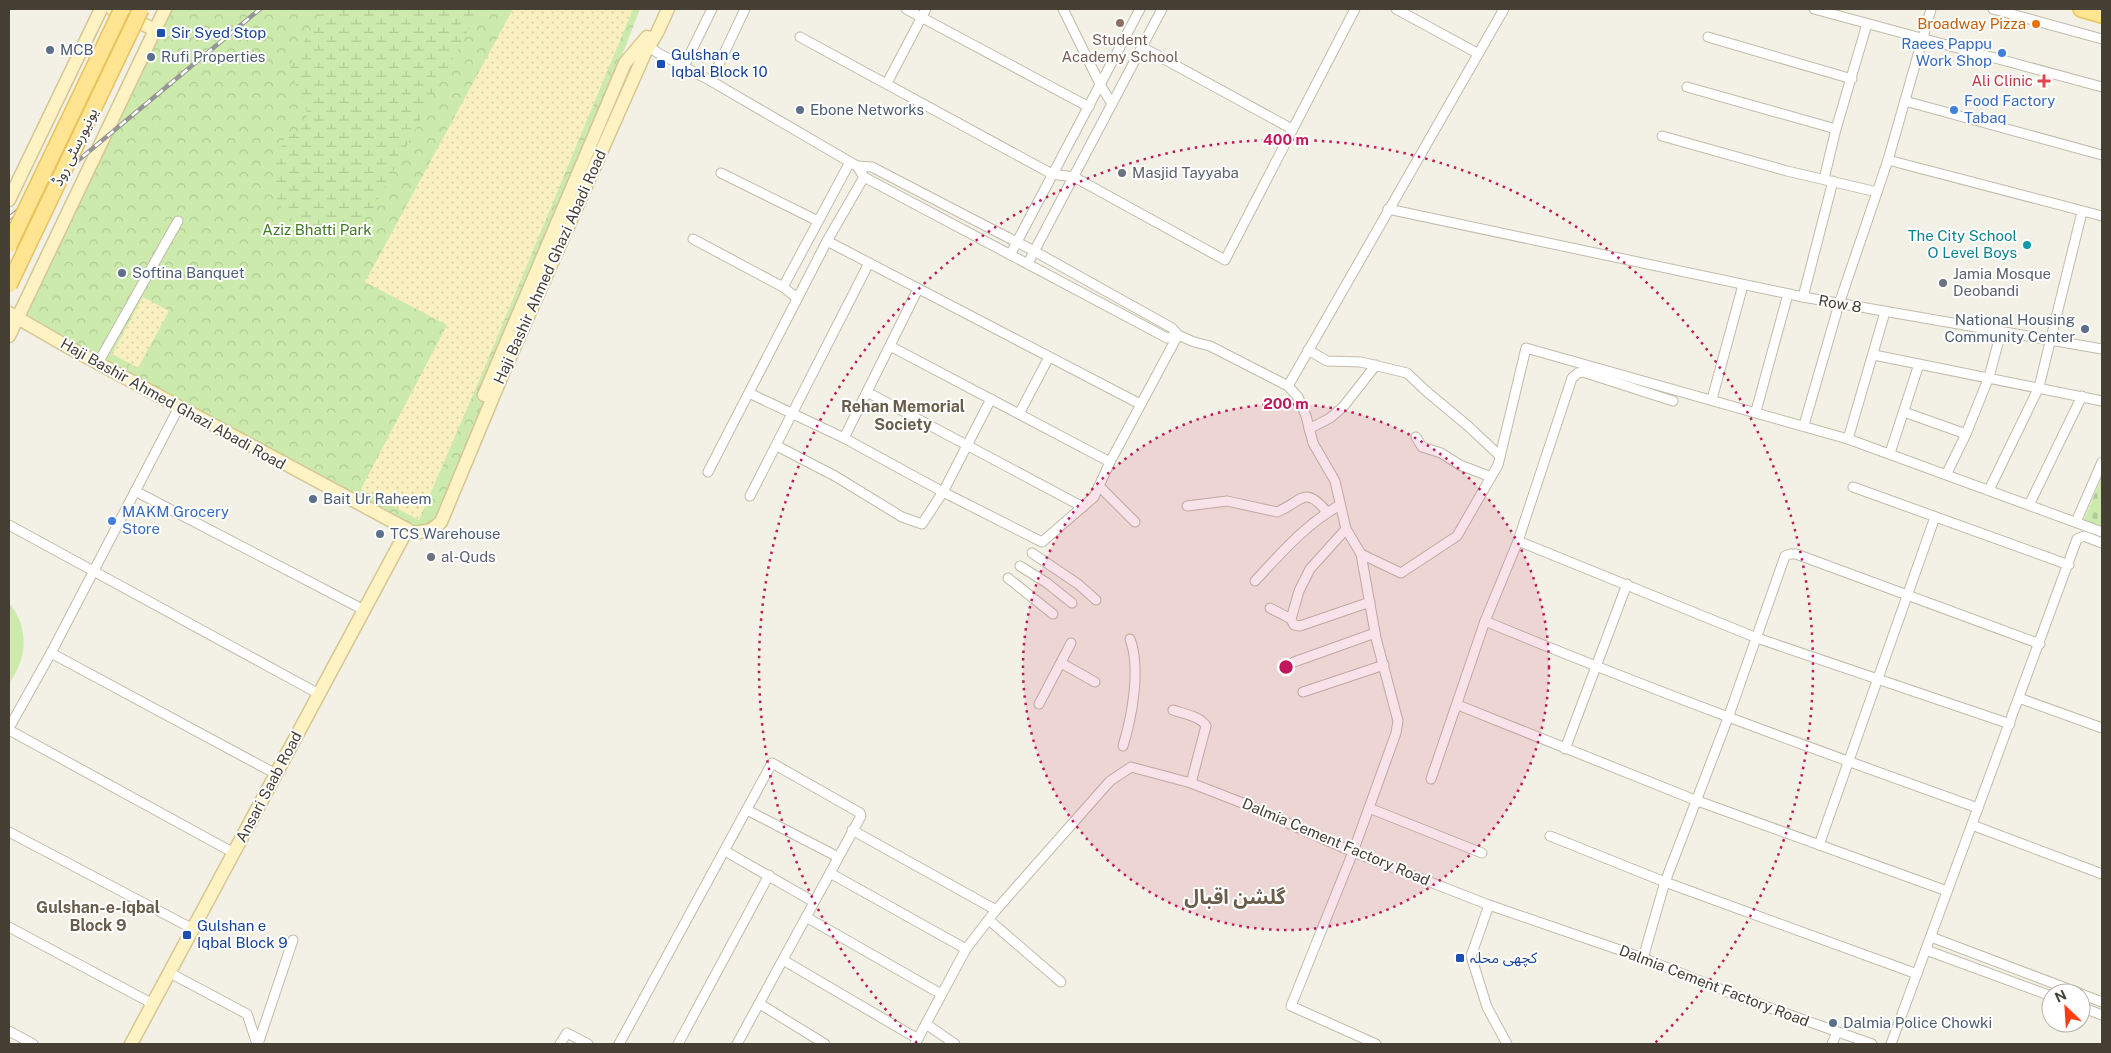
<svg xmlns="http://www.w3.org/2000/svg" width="2111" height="1053" viewBox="0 0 2111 1053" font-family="'Public Sans','Noto Sans Arabic',sans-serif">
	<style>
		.forest { fill: url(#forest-crowns) }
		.wetland { fill: url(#wetland-marsh) }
		.sand { fill: url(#sand-dots) }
		.cemetery { fill: url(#cemetery-stones) }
		.pitch { fill: #cceaac }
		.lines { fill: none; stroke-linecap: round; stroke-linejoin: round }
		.street-casing { stroke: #c2bbaa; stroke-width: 11 }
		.secondary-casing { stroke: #d6c693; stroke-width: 15 }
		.primary-casing { stroke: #e9c45d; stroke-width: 18 }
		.street { stroke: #fff; stroke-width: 9 }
		.secondary { stroke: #fff3c3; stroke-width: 12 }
		.primary { stroke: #ffe492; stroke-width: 15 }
		.rail-casing { stroke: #959595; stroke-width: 4.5 }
		.rail { stroke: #fff; stroke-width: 2.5; stroke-dasharray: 8; stroke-linecap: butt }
		.primary-bridge-casing { stroke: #e9c45d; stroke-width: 18; stroke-linecap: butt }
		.primary-bridge { stroke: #ffe492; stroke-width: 15 }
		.ring { fill: none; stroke: #c2185b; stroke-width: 2.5; stroke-dasharray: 2.5 5 }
		.education-dot { fill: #8d6e63; stroke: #fff; stroke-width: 2 }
		.food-dot { fill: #e8710a; stroke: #fff; stroke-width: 2 }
		.transit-dot { fill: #1a4fb4; stroke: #fff; stroke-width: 2 }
		.service-dot { fill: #5c6f8a; stroke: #fff; stroke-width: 2 }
		.shop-dot { fill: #3f7fe0; stroke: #fff; stroke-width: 2 }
		.health-dot { fill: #e0444e; stroke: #fff; stroke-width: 2 }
		.worship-dot { fill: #6b7280; stroke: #fff; stroke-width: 2 }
		.culture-dot { fill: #0f9aa8; stroke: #fff; stroke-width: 2 }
		.labels { text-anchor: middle; stroke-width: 4; stroke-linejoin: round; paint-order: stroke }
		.food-label { font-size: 15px; fill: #c56008; stroke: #fff; text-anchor: end }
		.transit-label { font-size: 15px; fill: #164399; stroke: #fff; text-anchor: start }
		.education-label { font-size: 15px; fill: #785e54; stroke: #fff }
		.shop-label { font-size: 15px; fill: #366cbe; stroke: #fff; text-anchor: start }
		.service-label { font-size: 15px; fill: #4e5e75; stroke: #fff; text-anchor: start }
		.health-label { font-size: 15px; fill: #be3a42; stroke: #fff; text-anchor: end }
		.street-label { font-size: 15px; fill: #464034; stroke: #fff }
		.worship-label { font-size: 15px; fill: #5b616d; stroke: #fff; text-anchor: start }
		.park-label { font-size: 15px; fill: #427b25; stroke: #fff }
		.culture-label { font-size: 15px; fill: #0d838f; stroke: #fff; text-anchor: end }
		.neighbourhood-label { font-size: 16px; font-weight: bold; fill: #695e4b; stroke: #fff }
		.district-label { font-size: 20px; font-weight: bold; fill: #695e4b; stroke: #fff }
		.centre { fill: #c2185b; stroke: #fff; stroke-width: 2.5 }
		.ring-label { font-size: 15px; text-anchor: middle; font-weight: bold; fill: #c2185b; stroke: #fff; stroke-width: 4; stroke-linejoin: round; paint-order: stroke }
	</style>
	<defs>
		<pattern id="forest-crowns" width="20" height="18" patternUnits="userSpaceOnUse" patternTransform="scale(1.25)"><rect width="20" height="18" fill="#cceaac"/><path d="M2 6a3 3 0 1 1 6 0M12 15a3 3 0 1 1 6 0" fill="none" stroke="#b1ca95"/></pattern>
		<pattern id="wetland-marsh" width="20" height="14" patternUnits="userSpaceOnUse" patternTransform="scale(1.25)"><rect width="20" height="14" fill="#cceaac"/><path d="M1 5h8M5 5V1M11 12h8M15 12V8" fill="none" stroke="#b1ca95"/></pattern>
		<pattern id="sand-dots" width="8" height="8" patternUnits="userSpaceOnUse" patternTransform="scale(1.25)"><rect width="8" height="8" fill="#faf0bf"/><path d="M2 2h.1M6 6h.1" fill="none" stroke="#d8cfa5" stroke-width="1.8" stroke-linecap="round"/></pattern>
		<pattern id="cemetery-stones" width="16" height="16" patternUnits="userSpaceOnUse" patternTransform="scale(1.25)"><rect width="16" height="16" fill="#cceaac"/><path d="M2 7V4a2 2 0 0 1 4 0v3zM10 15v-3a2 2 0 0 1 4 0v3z" fill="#b1ca95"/></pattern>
	</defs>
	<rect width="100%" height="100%" fill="#f3f0e5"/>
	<path class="forest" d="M164 9H640L441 522 408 530 18 318Z"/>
	<path class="wetland" d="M324 9H479L372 211C361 221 350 230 336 232 306 237 275 212 273 182 272 167 280 151 285 137L299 132 307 118 306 103 293 81 290 65Z"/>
	<g class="sand">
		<path d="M513 9H633L484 369 419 520 361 489 447 325 365 282Z"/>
		<path d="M143 297 169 311 138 368 112 354Z"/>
	</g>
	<path class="cemetery" d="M2102 477V530L2083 522Z"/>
	<path class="pitch" d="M9 603C29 627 28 658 9 683Z"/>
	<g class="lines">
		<g class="street-casing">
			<g id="street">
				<path d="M906 9 1089 107"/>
				<path d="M1063 9 1101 86 1112 104"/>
				<path d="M1396 9 1477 53"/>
				<path d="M1814 9 2102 87"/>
				<path d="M1993 9 2102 39"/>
				<path d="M800 37 1052 174 1074 177 1225 260 1355 9"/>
				<path d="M1708 37 1852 79"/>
				<path d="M645 44 658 53 711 81 850 162 857 166 864 177 1167 338 1178 335"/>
				<path d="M1142 47 1292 129"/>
				<path d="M684 66 712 9"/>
				<path d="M711 81 745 9"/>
				<path d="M887 83 926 9"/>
				<path d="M1687 87 1836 129"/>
				<path d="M1905 101 2102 155"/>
				<path d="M1662 136 1787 171 1877 192"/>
				<path d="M1888 160 2102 216"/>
				<path d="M857 166 872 167 1034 251 1172 328 1178 335 1194 342 1210 346 1288 386 1298 397 1306 416 1313 443 1335 481 1346 529 1361 554 1376 638 1398 721 1396 733 1353 852 1291 1006 1376 1044"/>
				<path d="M721 173 818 221"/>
				<path d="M1824 179 1836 129 1867 24"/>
				<path d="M1388 209 1803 297 2102 349"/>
				<path d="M693 239 783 287 797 298"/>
				<path d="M827 241 1140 404"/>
				<path d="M1010 255 1140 9"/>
				<path d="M1028 263 1162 9"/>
				<path d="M783 287 850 162"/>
				<path d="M1803 297 1833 181"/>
				<path d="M890 346 1110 462"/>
				<path d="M1308 350 1327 361 1361 362 1407 373 1426 391 1468 426 1500 456"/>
				<path d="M1874 355 2102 401"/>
				<path d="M98 363 178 221"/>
				<path d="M1288 386 1504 9"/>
				<path d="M867 392 1083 507"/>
				<path d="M749 393 844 438 943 492 1042 542 1094 497 1110 462 1178 335"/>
				<path d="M1712 399 1743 285"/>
				<path d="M1756 411 1788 294"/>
				<path d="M1904 412 1966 434"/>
				<path d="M1019 414 1049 357"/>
				<path d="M1804 425 1839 304 1888 160 1931 9"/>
				<path d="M1309 429 1330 418 1343 407 1376 365"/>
				<path d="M1416 437 1422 447 1441 453 1460 465 1491 477"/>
				<path d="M844 438 918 289"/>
				<path d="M1848 439 1885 312"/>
				<path d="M777 446 835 476 902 517 922 524 943 492 991 399"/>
				<path d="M1890 453 1919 364"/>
				<path d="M708 472 827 241 864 177"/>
				<path d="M1947 473 1966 434 1989 377 2001 332"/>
				<path d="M1099 486 1135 522"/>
				<path d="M1853 487 2069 565"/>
				<path d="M1989 490 2039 387 2082 212"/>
				<path d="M135 491 364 610"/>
				<path d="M750 496 869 263"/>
				<path d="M2029 505 2082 396"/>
				<path d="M1187 506 1227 501 1277 512C1302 502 1304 484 1327 512"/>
				<path d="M2076 522 2102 462"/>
				<path d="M9 525 319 694"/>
				<path d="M1346 529 1310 569 1299 591 1291 619 1294 625 1300 626 1370 602"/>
				<path d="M1518 541 1757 638 2010 724"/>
				<path d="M1032 553 1078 584 1096 600"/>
				<path d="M1361 554 1401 573 1457 536 1491 477 1498 465 1526 348 1848 439 2102 532"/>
				<path d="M1020 566 1047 583 1072 603"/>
				<path d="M1008 578 1053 614"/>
				<path d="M1255 581C1282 552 1306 524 1340 505"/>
				<path d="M1270 608 1291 619"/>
				<path d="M1485 621C1648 689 1813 749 1978 808"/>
				<path d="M51 653 276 774"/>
				<path d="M1294 662 1375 633"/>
				<path d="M1061 663 1095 682"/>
				<path d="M1303 692 1384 665"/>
				<path d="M2019 698 2102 728"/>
				<path d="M1039 704 1071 643"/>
				<path d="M1458 705 1695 800 1947 891"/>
				<path d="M1173 710C1184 714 1200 716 1206 726L1191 783"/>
				<path d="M9 728 51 653 179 407"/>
				<path d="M9 730 234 853"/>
				<path d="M1123 746C1132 717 1141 668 1130 639"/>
				<path d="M1565 749 1627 584"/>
				<path d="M1431 779 1485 621 1518 541 1572 378 1578 373 1583 372 1673 401"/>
				<path d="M1369 808 1482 853"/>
				<path d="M747 810 838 857"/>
				<path d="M1972 825 2102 874"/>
				<path d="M852 830 996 910"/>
				<path d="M9 832 193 929"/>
				<path d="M1550 836 1665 882 1917 974"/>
				<path d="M1819 845 1935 517"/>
				<path d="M725 851 814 902"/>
				<path d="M830 873 966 949"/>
				<path d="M1489 905 1471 956 1487 1007 1507 1044"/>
				<path d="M806 917 941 994"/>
				<path d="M989 920 1061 982"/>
				<path d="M9 927 153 1004"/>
				<path d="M1931 937 2079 993"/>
				<path d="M1926 950 2051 996"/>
				<path d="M1643 958 1665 882 1728 718 1785 556 1790 554H1796L2040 644"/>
				<path d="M783 960 918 1039"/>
				<path d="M170 973 247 1014 257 1044"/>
				<path d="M2081 994 2102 1002"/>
				<path d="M760 1004 825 1044"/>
				<path d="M2081 1007 2102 1015"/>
				<path d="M926 1024 955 1044"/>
				<path d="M9 1031 33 1044"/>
				<path d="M258 1044 293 940"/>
				<path d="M560 1044 567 1033 588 1044"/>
				<path d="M619 1044 772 763 860 813 861 816 737 1044"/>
				<path d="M678 1044 769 875"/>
				<path d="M915 1044 966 949 996 910 1110 781 1131 767 1191 783 1245 804 1353 852 1489 905 1643 958 1745 999 1872 1044"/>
				<path d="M1832 1044 1837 1032"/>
				<path d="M1891 1044 2077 539 2084 536 2102 543"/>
			</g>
		</g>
		<g class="secondary-casing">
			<g id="secondary">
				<path d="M112 9 155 30"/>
				<path d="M9 200 101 9"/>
				<path d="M9 313 68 347 414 533 431 530 441 522 503 373 645 53 657 33 668 9"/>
				<path d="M9 336 165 9"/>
				<path d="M484 395 625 63 647 37"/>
				<path d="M131 1044 407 530"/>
			</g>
		</g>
		<g class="primary-casing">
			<path id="primary" d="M2081 9 2102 15"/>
		</g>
		<use href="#street" class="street"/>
		<use href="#secondary" class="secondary"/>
		<use href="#primary" class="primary"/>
		<g class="rail-casing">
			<path id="rail" d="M9 218 260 9"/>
		</g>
		<use href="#rail" class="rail"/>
		<g class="primary-bridge-casing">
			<g id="primary-bridge">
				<path d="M9 245 122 9"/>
				<path d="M9 285 141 9"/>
			</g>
		</g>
		<use href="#primary-bridge" class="primary-bridge"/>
	</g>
	<circle cx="1286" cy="667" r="263" fill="#c2185b" fill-opacity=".12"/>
	<g class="ring">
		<circle cx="1286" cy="667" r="263"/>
		<path d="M917 1043A527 527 0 1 1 1655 1043"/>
	</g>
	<circle class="education-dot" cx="1120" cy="23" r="5"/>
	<circle class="food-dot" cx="2036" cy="24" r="5"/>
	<g class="transit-dot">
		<rect x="156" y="28" width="10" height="10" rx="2.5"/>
		<rect x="656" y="59" width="10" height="10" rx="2.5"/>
		<rect x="182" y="930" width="10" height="10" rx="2.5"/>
		<rect x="1455" y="953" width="10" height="10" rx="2.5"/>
	</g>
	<g class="service-dot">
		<circle cx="50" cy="50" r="5"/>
		<circle cx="151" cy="57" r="5"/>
		<circle cx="800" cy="110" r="5"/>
		<circle cx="122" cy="273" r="5"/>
		<circle cx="2085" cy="329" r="5"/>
		<circle cx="313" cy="499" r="5"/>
		<circle cx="380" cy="534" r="5"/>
		<circle cx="1833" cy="1023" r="5"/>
	</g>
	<g class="shop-dot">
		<circle cx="2002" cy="53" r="5"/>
		<circle cx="1954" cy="110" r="5"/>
		<circle cx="112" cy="521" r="5"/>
	</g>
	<path class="health-dot" d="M2041.5 73.5h5v5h5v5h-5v5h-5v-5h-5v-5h5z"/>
	<g class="worship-dot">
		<circle cx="1122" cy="173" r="5"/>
		<circle cx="1943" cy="283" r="5"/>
		<circle cx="431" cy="557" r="5"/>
	</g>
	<circle class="culture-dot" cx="2027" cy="245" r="5"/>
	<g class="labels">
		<g class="food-label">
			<text x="2026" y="29">Broadway Pizza</text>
		</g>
		<g class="transit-label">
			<text x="171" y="38">Sir Syed Stop</text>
			<text x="671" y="60">Gulshan e<tspan x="671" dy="17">Iqbal Block 10</tspan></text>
			<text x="197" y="931">Gulshan e<tspan x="197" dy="17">Iqbal Block 9</tspan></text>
			<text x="1470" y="963">کچھی محلہ</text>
		</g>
		<g class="education-label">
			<text x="1120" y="45">Student<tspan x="1120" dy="17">Academy School</tspan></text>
		</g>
		<g class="shop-label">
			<text x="1992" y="49" text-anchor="end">Raees Pappu<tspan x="1992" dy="17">Work Shop</tspan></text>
			<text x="1964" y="106">Food Factory<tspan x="1964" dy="17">Tabaq</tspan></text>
			<text x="122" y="517">MAKM Grocery<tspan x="122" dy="17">Store</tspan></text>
		</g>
		<g class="service-label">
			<text x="60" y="55">MCB</text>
			<text x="161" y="62">Rufi Properties</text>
			<text x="810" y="115">Ebone Networks</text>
			<text x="132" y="278">Softina Banquet</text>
			<text x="2075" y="325" text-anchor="end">National Housing<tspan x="2075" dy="17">Community Center</tspan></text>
			<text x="323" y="504">Bait Ur Raheem</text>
			<text x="390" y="539">TCS Warehouse</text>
			<text x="1843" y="1028">Dalmia Police Chowki</text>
		</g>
		<g class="health-label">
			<text x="2033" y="86">Ali Clinic</text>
		</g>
		<g class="street-label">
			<text transform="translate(75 147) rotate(-64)" y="5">یونیورسٹی روڈ</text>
			<text transform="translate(550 267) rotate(-66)" y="5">Haji Bashir Ahmed Ghazi Abadi Road</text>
			<text transform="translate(1840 304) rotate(10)" y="5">Row 8</text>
			<text transform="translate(173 404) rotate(29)" y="5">Haji Bashir Ahmed Ghazi Abadi Road</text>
			<text transform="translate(269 787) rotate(-62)" y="5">Ansari Saab Road</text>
			<text transform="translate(1336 842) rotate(23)" y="5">Dalmia Cement Factory Road</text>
			<text transform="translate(1714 986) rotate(21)" y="5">Dalmia Cement Factory Road</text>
		</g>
		<g class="worship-label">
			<text x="1132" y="178">Masjid Tayyaba</text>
			<text x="1953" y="279">Jamia Mosque<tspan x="1953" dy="17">Deobandi</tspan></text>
			<text x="441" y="562">al-Quds</text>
		</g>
		<g class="park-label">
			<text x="317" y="235">Aziz Bhatti Park</text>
		</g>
		<g class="culture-label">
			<text x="2017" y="241">The City School<tspan x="2017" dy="17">O Level Boys</tspan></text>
		</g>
		<g class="neighbourhood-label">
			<text x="903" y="412">Rehan Memorial<tspan x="903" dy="18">Society</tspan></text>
			<text x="98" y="913">Gulshan-e-Iqbal<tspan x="98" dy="18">Block 9</tspan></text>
		</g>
		<g class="district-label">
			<text x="1235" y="904">گلشن اقبال</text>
		</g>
	</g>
	<circle cx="1286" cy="667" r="8" class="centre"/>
	<g class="ring-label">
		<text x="1286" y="145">400 m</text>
		<text x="1286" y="409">200 m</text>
	</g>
	<rect width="2111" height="1053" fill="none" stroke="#464034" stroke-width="20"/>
	<g transform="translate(2066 1008) rotate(335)"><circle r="24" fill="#ffffff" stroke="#b5b3ae"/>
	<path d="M0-4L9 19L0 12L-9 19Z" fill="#ff3d10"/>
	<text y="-8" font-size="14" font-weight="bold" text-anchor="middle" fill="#464034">N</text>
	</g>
</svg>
